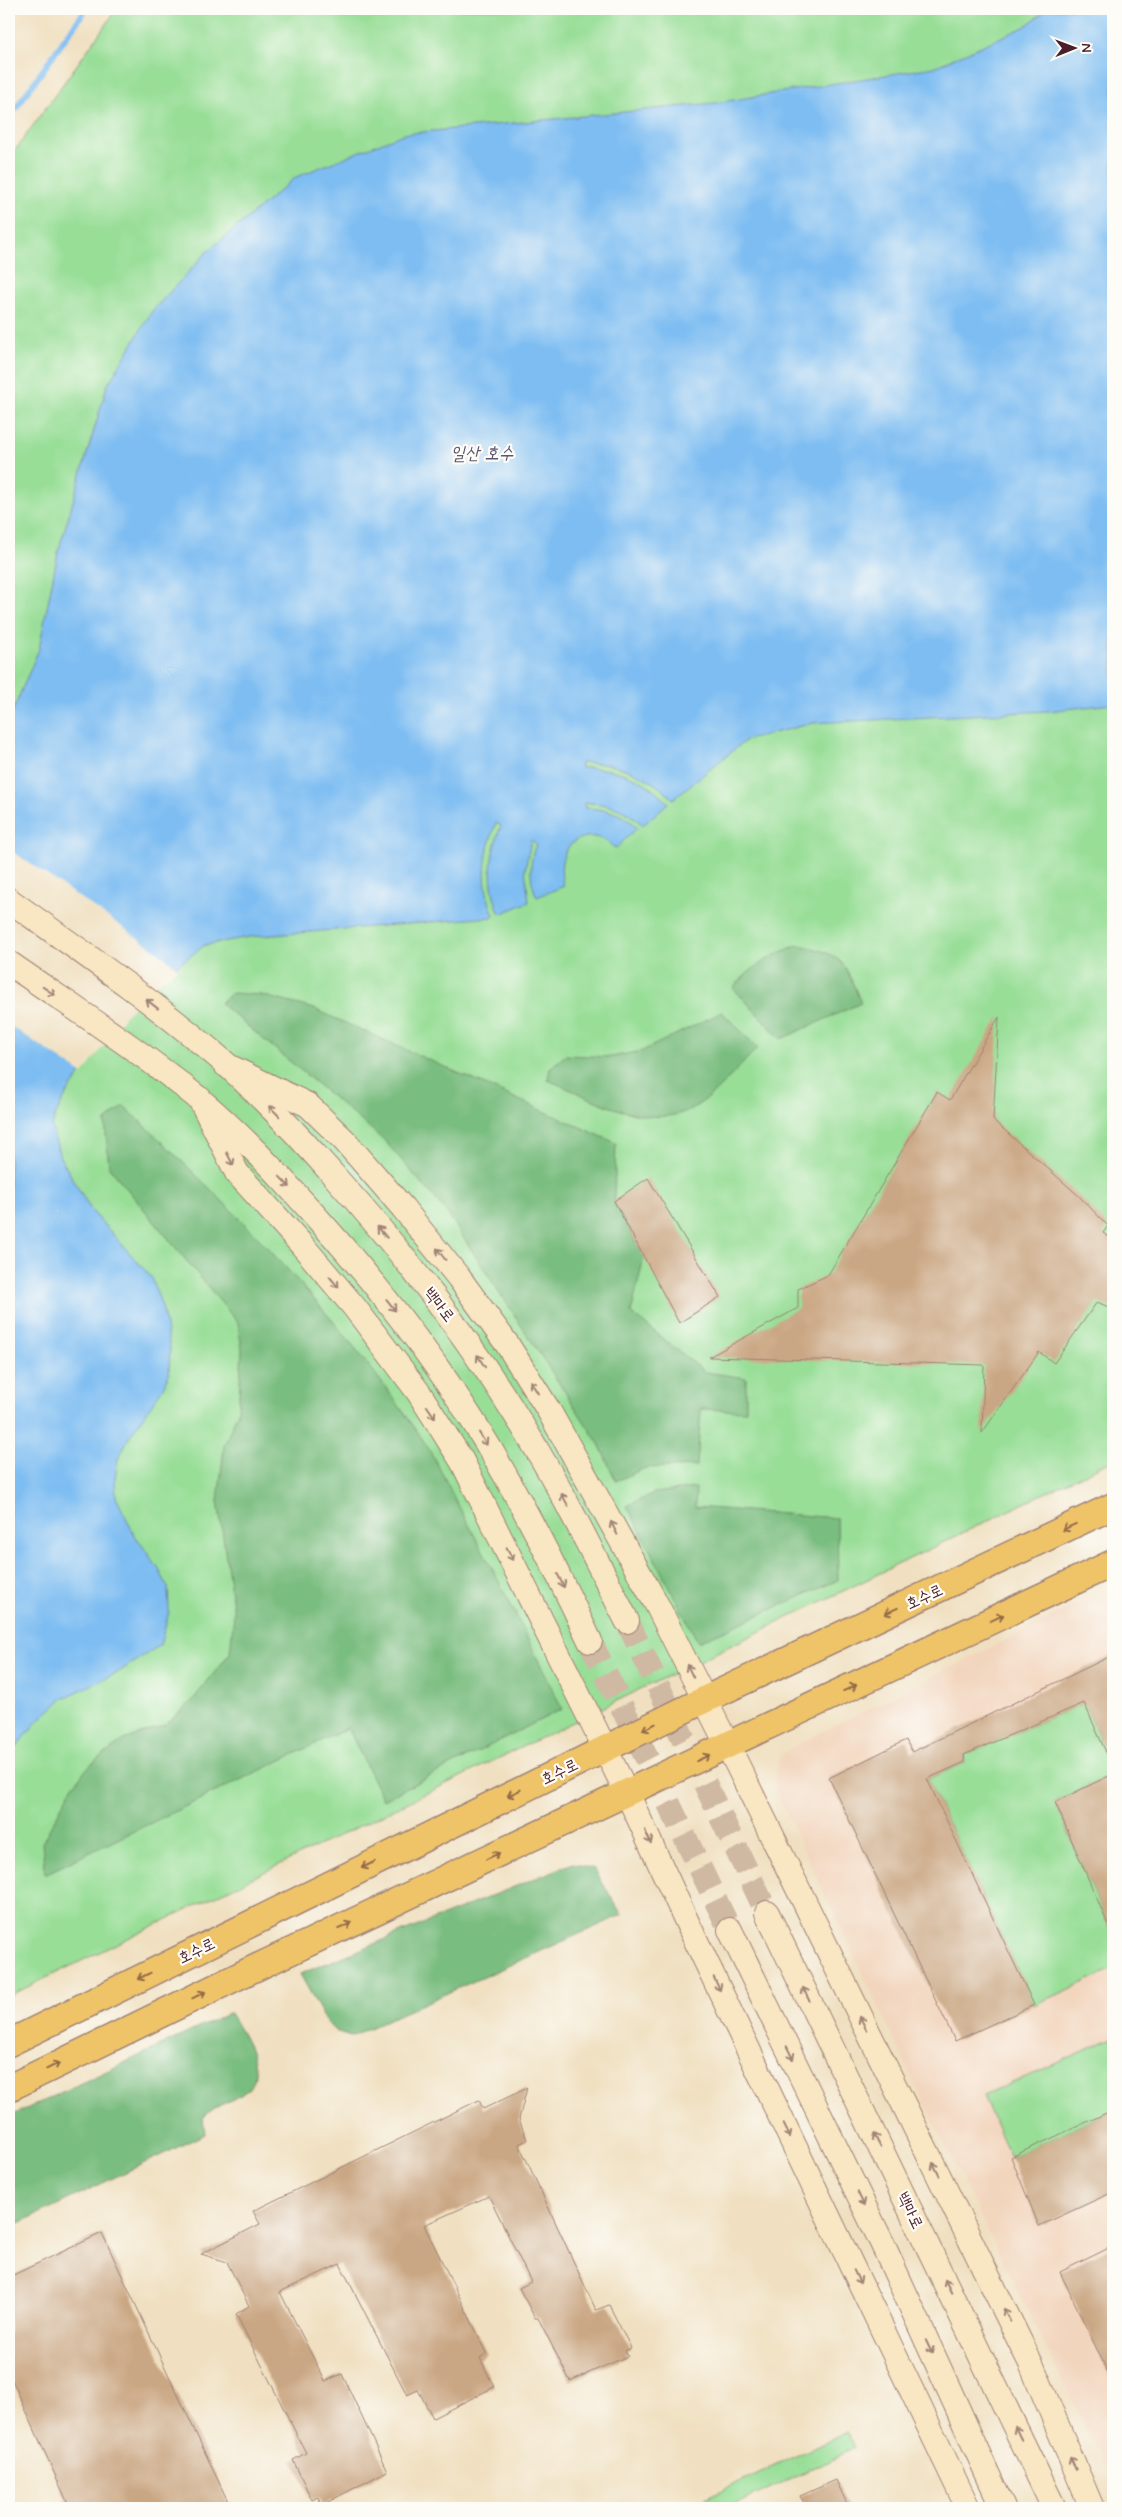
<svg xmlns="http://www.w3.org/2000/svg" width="1122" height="2517" viewBox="0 0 1122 2517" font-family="Mynerve,'Poor Story',sans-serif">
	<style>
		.built { fill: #f2d5bd }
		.green { fill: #98de97; stroke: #717e61 }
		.forest { fill: #7abd80; stroke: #626e56 }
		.water { fill: #7ebdf2; stroke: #646e8e }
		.pier { fill: #f0e0c1 }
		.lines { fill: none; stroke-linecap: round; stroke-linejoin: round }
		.stream { stroke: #7ebdf2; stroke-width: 6 }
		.building { fill: #caa784 }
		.secondary-tunnel { stroke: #cfb9a3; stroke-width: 24; stroke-dasharray: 24 12; stroke-linecap: butt }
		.secondary-casing { stroke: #9d8076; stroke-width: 26 }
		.primary-casing { stroke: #9d8076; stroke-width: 29 }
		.secondary { stroke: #f9e7c3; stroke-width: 24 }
		.primary { stroke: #efc469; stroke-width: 26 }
		.oneway { stroke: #a28377 }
		.oneway2 { stroke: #946947 }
		.labels { text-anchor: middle; stroke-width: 4.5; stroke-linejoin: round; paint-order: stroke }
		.street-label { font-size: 16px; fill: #4a1f2b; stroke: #fdfcf7 }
		.water-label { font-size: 18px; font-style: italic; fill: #5c5671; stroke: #fdfcf7 }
	</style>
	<rect width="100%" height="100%" fill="#fdfcf7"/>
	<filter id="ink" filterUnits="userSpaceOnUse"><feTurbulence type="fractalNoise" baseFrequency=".02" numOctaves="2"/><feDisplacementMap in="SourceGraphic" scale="10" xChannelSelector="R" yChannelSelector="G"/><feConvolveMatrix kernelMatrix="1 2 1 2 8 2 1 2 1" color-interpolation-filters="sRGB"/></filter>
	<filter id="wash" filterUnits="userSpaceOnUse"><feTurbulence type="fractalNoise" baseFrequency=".0096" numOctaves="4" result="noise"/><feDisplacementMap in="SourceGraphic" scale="20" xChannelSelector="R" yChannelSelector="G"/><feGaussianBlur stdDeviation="1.12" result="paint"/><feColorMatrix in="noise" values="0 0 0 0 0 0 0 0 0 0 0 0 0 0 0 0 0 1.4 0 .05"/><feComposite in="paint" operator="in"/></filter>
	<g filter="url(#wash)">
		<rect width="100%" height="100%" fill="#f0e0c1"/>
		<path class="built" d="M1113 1586V2483L920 2094 778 1796 774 1778 779 1757 792 1747Z"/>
		<g class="green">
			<path d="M117 9H1113V1460L9 1996V159Z"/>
			<path d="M1084 1703 1113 1768V1774L1055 1802 1113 1936V1969L1034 2005 927 1779 965 1763 964 1755Z"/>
			<path d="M1113 2038V2110L1011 2157 983 2096Z"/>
			<path d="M848 2432 855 2448 729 2508H683Z"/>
		</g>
		<g class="forest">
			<path d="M799 945C846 955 843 961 861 1003L781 1039 733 988C751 967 772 954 799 945Z"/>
			<path d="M232 993 261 995 314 1009 616 1143 614 1201 644 1257 631 1313 705 1372 746 1378V1411L701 1409 697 1466 645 1468 616 1481 599 1444 446 1211 383 1139 220 1003Z"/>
			<path d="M722 1012 758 1048C739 1066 716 1095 693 1108 647 1133 591 1097 548 1080L550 1068 566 1055 611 1057 642 1051Z"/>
			<path d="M124 1106C233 1208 337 1313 421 1437 436 1459 447 1484 459 1507 496 1573 529 1641 562 1709L383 1800 348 1728 45 1874 42 1843 72 1787 90 1765 124 1740 165 1725 191 1702 230 1653 234 1614 218 1501 224 1446 238 1411 242 1350 238 1323 109 1167 105 1122Z"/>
			<path d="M696 1488 695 1507 837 1518 838 1580 698 1642 627 1506 654 1493Z"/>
			<path d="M573 1863 594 1869 622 1915 351 2036 335 2031 327 2023 300 1974Z"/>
			<path d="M230 2013C243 2036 272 2074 242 2094 227 2105 218 2102 203 2118L205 2134 9 2228V2117Z"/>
		</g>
		<path class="water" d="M1048 9H1113V704L1048 711 813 723 746 740 673 799C647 774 618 762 581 763V768C615 767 645 777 668 803L643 825C625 809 609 803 584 803L585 808C604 809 624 812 637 828L616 848C610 846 606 839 600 838 568 830 555 861 564 886L537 897C529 881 529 861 536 844L531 840 525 870 529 902 500 914C487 883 489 857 501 826L496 823C484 853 480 884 494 915L492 917 249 937 205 945 151 985 122 1016 67 1093 54 1118 52 1128 60 1157 91 1210 152 1278 163 1310 170 1349 169 1374 163 1388 129 1437 118 1459 115 1478 116 1497 134 1534 158 1568 168 1587 169 1612 160 1645 117 1673 62 1699 35 1724 9 1756V720L39 649 58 552 107 386 152 311 208 251 296 177 403 134 715 103 934 67 1024 27Z"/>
		<path class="pier" d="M9 849 154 949 178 968 153 987 124 1017 83 1074 9 1025Z"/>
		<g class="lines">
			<path class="stream" d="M9 118 86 9"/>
		</g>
		<g id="blocks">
			<g class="building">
				<path d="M999 1017 993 1120 1079 1196 1108 1226 1103 1233 1113 1240V1309L1097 1302 1054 1363 1039 1352 982 1433 984 1365 709 1357 798 1308V1289L828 1275 937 1092 950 1100Z"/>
				<path d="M648 1178 720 1297 679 1323 614 1201Z"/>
				<path d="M1113 1655V1768L1084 1703 964 1755 965 1762 927 1779 1034 2005 955 2041 829 1778 906 1740 912 1752Z"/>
				<path d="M1113 1774V1936L1055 1802Z"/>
				<path d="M527 2088 519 2119 527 2140 519 2144 596 2310 609 2305 631 2348 625 2351 628 2356 570 2381 538 2318H535L519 2288 531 2282 489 2196 424 2225 487 2353 480 2358 494 2387 433 2418 418 2390 407 2395 340 2264 280 2292 325 2381 342 2374 387 2471 322 2505 318 2497 312 2500 293 2460 306 2453 236 2314 249 2306 227 2262 201 2254 260 2224 253 2211 479 2100 483 2109Z"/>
				<path d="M1113 2110V2192L1039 2226 1011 2157Z"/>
				<path d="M102 2233 231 2508H70L9 2373V2277Z"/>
				<path d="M1113 2246V2383L1060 2272Z"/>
				<path d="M836 2480 849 2508H807L800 2496Z"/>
			</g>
		</g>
	</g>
	<g filter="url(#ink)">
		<use href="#blocks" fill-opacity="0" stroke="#9d8076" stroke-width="1"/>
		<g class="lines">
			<g class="secondary-tunnel">
				<path d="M627 1621 767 1913"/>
				<path d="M590 1641 730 1930"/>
			</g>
			<g class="secondary-casing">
				<g id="secondary">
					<path d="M9 900C82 952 157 1004 225 1063 264 1099 301 1138 336 1178 405 1255 468 1337 522 1425 561 1488 594 1555 627 1621"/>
					<path d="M9 963C72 1007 138 1049 198 1098 239 1132 276 1172 311 1211 377 1284 438 1362 489 1447 526 1510 559 1575 590 1641"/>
					<path d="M226 1065 308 1105 344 1140 403 1208 459 1278 507 1344 549 1411 657 1605 728 1746 1032 2366 1092 2508"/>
					<path d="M200 1099 237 1173 302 1245 355 1308 419 1393 462 1461 627 1793 687 1922 968 2508"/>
					<path d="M767 1913 1054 2508"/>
					<path d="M730 1930 883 2245 1003 2508"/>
				</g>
			</g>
			<g class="primary-casing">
				<g id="primary">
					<path d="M9 2043 704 1700 1113 1506"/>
					<path d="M9 2088 249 1971 1113 1563"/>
				</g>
			</g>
			<use href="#secondary" class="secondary"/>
			<use href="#primary" class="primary"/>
		</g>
		<defs><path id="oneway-shaft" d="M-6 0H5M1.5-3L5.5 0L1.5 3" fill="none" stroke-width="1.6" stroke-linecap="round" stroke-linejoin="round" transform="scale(1.25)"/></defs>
		<g class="oneway">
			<use href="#oneway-shaft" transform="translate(49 991) rotate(34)"/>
			<use href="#oneway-shaft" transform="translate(152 1004) rotate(-142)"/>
			<use href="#oneway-shaft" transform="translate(274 1111) rotate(-135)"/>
			<use href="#oneway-shaft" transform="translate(230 1159) rotate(63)"/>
			<use href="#oneway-shaft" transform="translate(285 1182) rotate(46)"/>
			<use href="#oneway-shaft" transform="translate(382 1232) rotate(-130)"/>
			<use href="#oneway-shaft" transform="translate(441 1254) rotate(-127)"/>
			<use href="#oneway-shaft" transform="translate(334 1282) rotate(50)"/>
			<use href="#oneway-shaft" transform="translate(391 1305) rotate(52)"/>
			<use href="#oneway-shaft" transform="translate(481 1361) rotate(-123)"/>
			<use href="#oneway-shaft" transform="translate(534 1387) rotate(-122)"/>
			<use href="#oneway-shaft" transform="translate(431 1412) rotate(56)"/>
			<use href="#oneway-shaft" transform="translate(483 1439) rotate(58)"/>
			<use href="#oneway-shaft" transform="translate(565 1500) rotate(-118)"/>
			<use href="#oneway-shaft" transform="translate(614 1528) rotate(-117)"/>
			<use href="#oneway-shaft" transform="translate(510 1554) rotate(63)"/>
			<use href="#oneway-shaft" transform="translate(561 1581) rotate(64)"/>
			<use href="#oneway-shaft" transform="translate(690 1671) rotate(-116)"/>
			<use href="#oneway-shaft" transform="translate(648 1837) rotate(65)"/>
			<use href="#oneway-shaft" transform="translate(717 1984) rotate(64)"/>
			<use href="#oneway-shaft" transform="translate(806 1994) rotate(-116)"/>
			<use href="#oneway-shaft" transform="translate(863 2023) rotate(-116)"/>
			<use href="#oneway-shaft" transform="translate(790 2053) rotate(64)"/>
			<use href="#oneway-shaft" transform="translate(787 2131) rotate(64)"/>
			<use href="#oneway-shaft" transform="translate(877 2140) rotate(-116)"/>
			<use href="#oneway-shaft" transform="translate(936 2169) rotate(-117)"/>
			<use href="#oneway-shaft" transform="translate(861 2199) rotate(64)"/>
			<use href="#oneway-shaft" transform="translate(857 2277) rotate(64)"/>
			<use href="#oneway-shaft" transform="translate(948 2286) rotate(-116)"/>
			<use href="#oneway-shaft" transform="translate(1007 2315) rotate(-116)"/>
			<use href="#oneway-shaft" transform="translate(929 2347) rotate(65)"/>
			<use href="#oneway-shaft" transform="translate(1018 2433) rotate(-116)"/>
			<use href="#oneway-shaft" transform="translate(1073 2463) rotate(-113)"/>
		</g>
		<g class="oneway2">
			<use href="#oneway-shaft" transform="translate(1069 1527) rotate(155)"/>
			<use href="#oneway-shaft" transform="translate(891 1611) rotate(155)"/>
			<use href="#oneway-shaft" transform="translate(997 1618) rotate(-25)"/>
			<use href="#oneway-shaft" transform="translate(850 1688) rotate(-25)"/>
			<use href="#oneway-shaft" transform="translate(649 1727) rotate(154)"/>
			<use href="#oneway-shaft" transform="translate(703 1758) rotate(-25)"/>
			<use href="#oneway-shaft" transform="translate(514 1793) rotate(154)"/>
			<use href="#oneway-shaft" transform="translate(493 1856) rotate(-25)"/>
			<use href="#oneway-shaft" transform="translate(368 1865) rotate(154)"/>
			<use href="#oneway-shaft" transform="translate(345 1926) rotate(-25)"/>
			<use href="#oneway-shaft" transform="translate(144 1976) rotate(154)"/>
			<use href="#oneway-shaft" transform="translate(199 1995) rotate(-26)"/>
			<use href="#oneway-shaft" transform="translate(53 2066) rotate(-26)"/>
		</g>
	</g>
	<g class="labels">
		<g class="street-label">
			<text transform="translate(440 1304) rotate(52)" y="6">백마로</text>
			<text transform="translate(924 1596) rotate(-25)" y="6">호수로</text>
			<text transform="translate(559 1771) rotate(-26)" y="6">호수로</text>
			<text transform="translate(196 1950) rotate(-26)" y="6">호수로</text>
			<text transform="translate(911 2210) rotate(64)" y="6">백마로</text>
		</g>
		<g class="water-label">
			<text x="482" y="459">일산 호수</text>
		</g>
	</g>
	<rect width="1122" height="2517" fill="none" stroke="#fdfcf7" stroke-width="30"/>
	<g transform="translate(1074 48) rotate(89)" stroke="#fdfcf7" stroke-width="4" paint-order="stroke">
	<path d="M0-4L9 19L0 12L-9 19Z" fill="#4a1f2b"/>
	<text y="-8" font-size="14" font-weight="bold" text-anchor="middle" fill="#4a1f2b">N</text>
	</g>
</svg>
